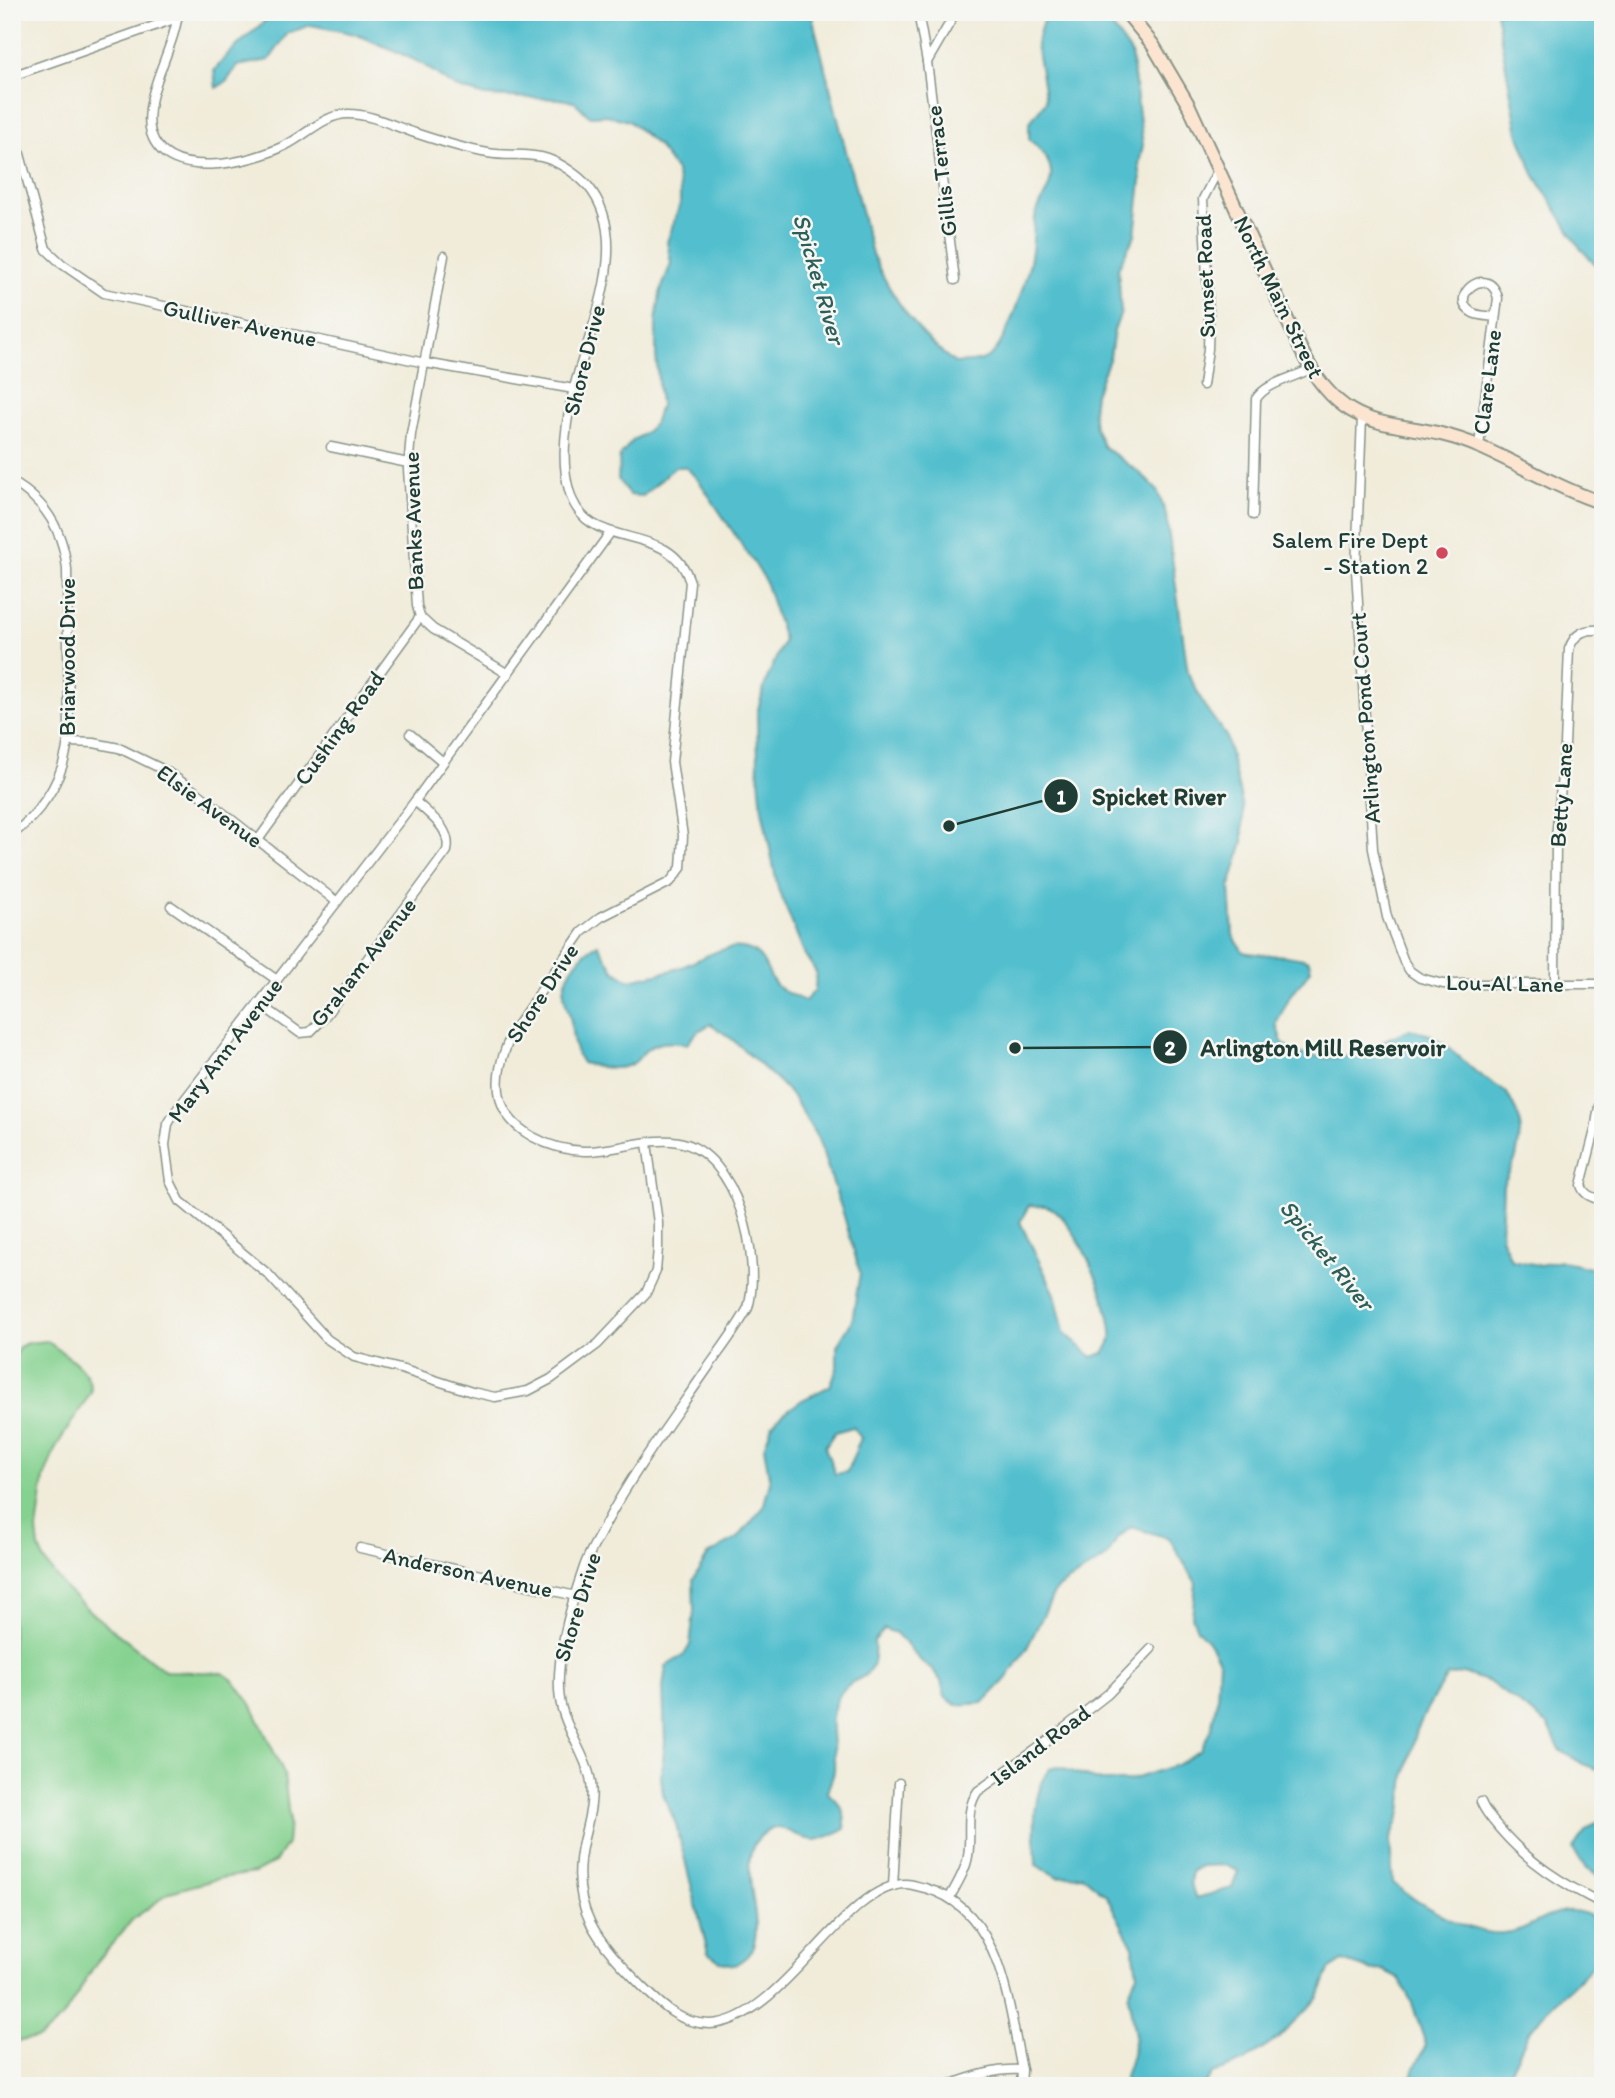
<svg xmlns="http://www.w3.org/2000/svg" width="1615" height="2098" viewBox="0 0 1615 2098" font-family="Itim,sans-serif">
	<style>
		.green { fill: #85d290; stroke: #528862; stroke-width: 2 }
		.water { fill: #53bfce; stroke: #397e81; stroke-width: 2; fill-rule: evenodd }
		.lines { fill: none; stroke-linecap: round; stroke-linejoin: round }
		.street-casing { stroke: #889487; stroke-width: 11 }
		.secondary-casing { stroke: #889487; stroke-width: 16 }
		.street { stroke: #fff; stroke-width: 8 }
		.secondary { stroke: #fce5d0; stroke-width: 12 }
		.poi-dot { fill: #d1495b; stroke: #f6f6f2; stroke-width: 2.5 }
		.labels { text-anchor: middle; stroke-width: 5; stroke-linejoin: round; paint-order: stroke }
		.street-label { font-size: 23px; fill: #1f3d34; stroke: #f6f6f2 }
		.poi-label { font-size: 23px; fill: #1f3d34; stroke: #f6f6f2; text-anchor: end }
		.water-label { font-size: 24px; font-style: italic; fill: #2c5e5a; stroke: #f6f6f2 }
		.leader { fill: none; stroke: #1f3d34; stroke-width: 2.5 }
		.callout-dot { fill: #1f3d34; stroke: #f6f6f2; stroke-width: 2.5 }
		.mark-label { font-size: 21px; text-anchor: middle; font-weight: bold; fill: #fff }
		.callout-label { font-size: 24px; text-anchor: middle; font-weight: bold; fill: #1f3d34; stroke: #f6f6f2; stroke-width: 5; stroke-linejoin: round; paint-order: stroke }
	</style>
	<rect width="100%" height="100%" fill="#f6f6f2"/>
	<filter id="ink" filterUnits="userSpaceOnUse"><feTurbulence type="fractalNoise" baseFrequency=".0143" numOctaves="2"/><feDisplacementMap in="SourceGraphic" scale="14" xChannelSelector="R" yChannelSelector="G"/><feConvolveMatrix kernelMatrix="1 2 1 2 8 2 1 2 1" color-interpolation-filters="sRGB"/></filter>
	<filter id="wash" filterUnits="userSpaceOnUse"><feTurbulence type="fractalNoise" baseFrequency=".00686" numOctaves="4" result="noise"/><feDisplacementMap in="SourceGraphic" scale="28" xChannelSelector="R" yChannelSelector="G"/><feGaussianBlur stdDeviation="1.57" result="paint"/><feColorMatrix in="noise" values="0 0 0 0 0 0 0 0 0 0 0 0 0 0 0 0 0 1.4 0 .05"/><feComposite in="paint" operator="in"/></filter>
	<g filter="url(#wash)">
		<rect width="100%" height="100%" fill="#f1ecda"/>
		<path class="green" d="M47 1341C64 1355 91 1367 91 1392L56 1447 44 1478 37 1530 39 1548 45 1562 66 1589 94 1615 165 1671 223 1673 234 1681 251 1704 284 1773 289 1819 287 1844 275 1862 255 1873 221 1878 170 1892 132 1920 96 1963 63 2017 39 2038 12 2042V1364L19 1347 27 1343Z"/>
		<g class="water">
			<path d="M266 12H811L872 254C891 296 917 335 955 363 966 362 981 363 991 355 1007 343 1029 272 1032 251 1034 239 1032 225 1036 214 1040 202 1052 187 1051 174 1051 160 1039 148 1029 139V123L1046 101 1036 44 1045 14 1102 12 1131 53 1143 145 1139 164 1141 181 1135 235 1118 268 1121 313 1114 330 1110 357 1095 394 1093 411 1095 427 1103 446 1140 473 1157 490 1166 514 1188 673 1205 707 1226 736 1243 807V842L1230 887 1233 935 1243 952C1265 957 1288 953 1309 961L1311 970 1290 996 1276 1024 1282 1042 1295 1053 1327 1058 1354 1056 1371 1051 1387 1039 1410 1029 1430 1035 1447 1046 1477 1073 1507 1093 1517 1113 1521 1124 1519 1141 1516 1158 1503 1185 1501 1236 1511 1260 1539 1265 1561 1261 1603 1271V1766L1596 1769 1583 1764 1560 1750 1548 1725 1489 1682 1463 1673 1447 1676 1429 1705 1417 1730 1405 1775 1401 1813 1390 1841 1393 1883C1416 1903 1471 1936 1503 1933 1537 1931 1558 1896 1593 1918 1598 1921 1602 1923 1603 1929 1604 1939 1604 1952 1599 1960L1547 2010 1528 2034 1508 2076 1494 2086H1406L1426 2045 1412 2003 1399 1978 1383 1970 1373 1971 1343 1961 1329 1970 1318 1998 1279 2038 1245 2061 1212 2074 1204 2086H1122L1132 2055 1135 2035 1128 1996 1137 1973 1133 1947 1106 1895 1082 1875 1058 1877 1036 1865C1035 1831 1030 1798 1049 1769L1058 1767 1101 1781H1128L1179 1764 1201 1750 1211 1729 1217 1700 1219 1660 1208 1641 1197 1629 1192 1616 1196 1583 1169 1538 1131 1527 1117 1539 1107 1557 1056 1589 1027 1648 1006 1679 983 1703 956 1705 945 1697 941 1681 932 1669 922 1662 896 1633 884 1629 874 1641C878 1690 852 1668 837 1700 826 1721 836 1748 834 1771 833 1778 829 1785 827 1792 840 1804 846 1810 845 1829 836 1832 824 1840 815 1840 799 1841 784 1822 769 1830 724 1854 774 1922 748 1955 745 1959 739 1962 735 1965L721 1962 708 1953 676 1824 663 1794 661 1777 665 1742 663 1687 666 1666 684 1655 690 1645 694 1611 693 1580 708 1555 738 1538 763 1508 770 1482 764 1447 772 1426 780 1416 802 1400 830 1386 837 1369V1346L852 1321 860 1273 844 1216 818 1139 793 1097 779 1082 733 1040 711 1024 697 1032 687 1044C671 1042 657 1040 644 1052 639 1058 635 1064 627 1066 613 1071 596 1066 582 1063 573 1050 573 1038 571 1022 570 1012 563 1000 564 990 566 972 583 951 598 944L614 970 629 980C644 977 660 974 676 969 699 962 726 939 752 951 767 959 767 976 777 986 784 993 796 997 805 1001L815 990 816 972 805 955 778 889 762 809 758 767 757 713 766 681 784 640 764 578 699 481 686 467H675L643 496 629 495 618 479 620 456 633 440 644 434 654 424 660 406 656 354V322L660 293 671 263 667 242 680 204V190L676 171 658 146 629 121 607 115 589 116 575 102 560 99 485 96 455 87 421 63 393 50 355 34 311 25 288 33 269 60 237 66 227 81 216 88 214 71 227 55 267 19ZM1029 1205C1035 1206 1045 1205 1051 1208 1077 1221 1114 1310 1111 1338 1111 1344 1107 1348 1104 1353L1092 1357 1064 1332 1055 1294 1020 1222ZM853 1427 861 1438 847 1472 835 1474 825 1447 835 1432ZM1202 1866 1226 1865 1238 1871 1232 1888 1196 1898 1190 1883 1192 1871Z"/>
			<path d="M1496 12H1603V409L1594 377 1602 291 1597 266 1580 248 1534 174 1518 133Z"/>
			<path d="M1603 1818V1878L1586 1869 1573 1849 1586 1830Z"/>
		</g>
	</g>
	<g filter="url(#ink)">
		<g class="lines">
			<g class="street-casing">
				<g id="street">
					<path d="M178 12C175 49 141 97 151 133 167 183 251 163 286 145 305 136 325 114 348 114 371 114 394 126 415 133 439 141 464 149 488 153 508 157 528 152 548 159 562 164 578 175 588 186 634 241 589 329 574 388 566 420 560 458 569 490 586 557 670 517 690 582L672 762 683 836 681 868 670 882 601 917 582 932 513 1031C504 1050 495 1076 500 1097 507 1132 552 1150 584 1151 614 1152 650 1136 679 1142 738 1154 762 1258 748 1308 736 1330 721 1349 707 1369 672 1420 634 1470 605 1525 598 1539 589 1552 584 1567 571 1604 551 1671 562 1709 568 1732 584 1753 590 1777 595 1798 588 1821 583 1842 568 1909 598 1942 643 1987 662 2006 681 2024 710 2024 782 2022 843 1884 906 1884 912 1884 919 1887 925 1888 1002 1909 1008 2005 1022 2070L1021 2086"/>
					<path d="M918 12 927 62"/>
					<path d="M12 76 177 18"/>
					<path d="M12 125 46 249 62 264 104 293 425 363 574 389"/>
					<path d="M444 256 411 434 408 469 417 606 420 617 433 629 508 674"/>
					<path d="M955 280 927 62 956 12"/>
					<path d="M1203 385 1208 349 1209 314 1203 199 1218 170"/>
					<path d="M1362 417 1356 570 1373 849 1387 917 1404 962 1410 971 1420 978 1443 984H1603"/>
					<path d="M1479 446 1498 298C1489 261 1445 298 1473 313 1479 316 1488 316 1495 317"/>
					<path d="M331 447 408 463"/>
					<path d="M12 482C46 501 63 531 67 569L69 729C67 773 46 808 12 835"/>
					<path d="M1253 515 1256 399C1267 382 1292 379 1310 369"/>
					<path d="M610 533 415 801 175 1112 168 1124 165 1145 170 1181 180 1201 268 1274 327 1339 354 1357 404 1370 472 1392 495 1397 528 1391 551 1379 598 1344 646 1293 656 1271 658 1248V1223L647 1143"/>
					<path d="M410 734 443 762"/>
					<path d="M69 742 94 743 119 748 166 771 199 794 337 902"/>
					<path d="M258 840 420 617"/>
					<path d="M171 906 277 980"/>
					<path d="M1555 984 1556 838 1565 745 1569 649C1575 632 1585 629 1603 630"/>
					<path d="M259 1003 300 1033 310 1032 323 1019 447 851C452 828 429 815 415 801"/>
					<path d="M1603 1083 1595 1130 1581 1185C1584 1196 1593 1197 1603 1201"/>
					<path d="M360 1548 576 1596"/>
					<path d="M1481 1802C1485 1812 1492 1820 1500 1829 1529 1863 1563 1884 1603 1904"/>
					<path d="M893 1886 899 1783"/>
					<path d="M950 1897C957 1884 966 1870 968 1856 972 1833 964 1810 978 1791L1044 1744 1108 1694 1151 1649"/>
					<path d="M946 2086C971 2077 996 2068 1022 2070"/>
				</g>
			</g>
			<g class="secondary-casing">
				<path id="secondary" d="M1126 12 1153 45 1189 106 1301 350C1349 447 1400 412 1480 447 1522 465 1559 489 1603 503"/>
			</g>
			<use href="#street" class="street"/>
			<use href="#secondary" class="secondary"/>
		</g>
	</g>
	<circle class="poi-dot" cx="1442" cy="553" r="7"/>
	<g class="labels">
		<g class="street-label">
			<text transform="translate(941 171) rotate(-97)" y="8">Gillis Terrace</text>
			<text transform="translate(1205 276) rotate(-92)" y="8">Sunset Road</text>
			<text transform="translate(1279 297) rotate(64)" y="8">North Main Street</text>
			<text transform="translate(240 323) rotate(12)" y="8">Gulliver Avenue</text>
			<text transform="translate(584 360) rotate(-76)" y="8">Shore Drive</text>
			<text transform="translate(1487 382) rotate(-83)" y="8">Clare Lane</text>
			<text transform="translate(413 521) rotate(-92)" y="8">Banks Avenue</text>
			<text transform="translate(67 657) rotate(-90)" y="8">Briarwood Drive</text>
			<text transform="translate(1365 718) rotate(-94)" y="8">Arlington Pond Court</text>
			<text transform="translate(339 728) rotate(-54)" y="8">Cushing Road</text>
			<text transform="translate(1561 795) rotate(-86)" y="8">Betty Lane</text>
			<text transform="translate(210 806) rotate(36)" y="8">Elsie Avenue</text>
			<text transform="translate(363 962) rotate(-52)" y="8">Graham Avenue</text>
			<text transform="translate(1505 983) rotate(1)" y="8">Lou-Al Lane</text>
			<text transform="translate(542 993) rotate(-57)" y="8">Shore Drive</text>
			<text transform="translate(225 1050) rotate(-53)" y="8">Mary Ann Avenue</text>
			<text transform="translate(468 1572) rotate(12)" y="8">Anderson Avenue</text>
			<text transform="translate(577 1607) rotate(-73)" y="8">Shore Drive</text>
			<text transform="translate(1040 1745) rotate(-37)" y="8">Island Road</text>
		</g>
		<g class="poi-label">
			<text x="1428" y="548">Salem Fire Dept<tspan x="1428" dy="26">- Station 2</tspan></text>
		</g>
		<g class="water-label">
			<text transform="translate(819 279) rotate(74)" y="8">Spicket River</text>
			<text transform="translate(1327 1255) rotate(51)" y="8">Spicket River</text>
		</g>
	</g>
	<path class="leader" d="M949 826L1061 796M1015 1048L1170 1047"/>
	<g class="callout-dot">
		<circle cx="949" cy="826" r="7"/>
		<circle cx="1015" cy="1048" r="7"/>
		<circle cx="1061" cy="796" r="18"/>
		<circle cx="1170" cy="1047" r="18"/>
	</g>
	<g class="mark-label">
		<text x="1061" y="804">1</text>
		<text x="1170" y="1055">2</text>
	</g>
	<g class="callout-label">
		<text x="1159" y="805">Spicket River</text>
		<text x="1323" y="1056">Arlington Mill Reservoir</text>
	</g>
	<rect width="1615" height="2098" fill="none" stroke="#f6f6f2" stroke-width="42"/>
</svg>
